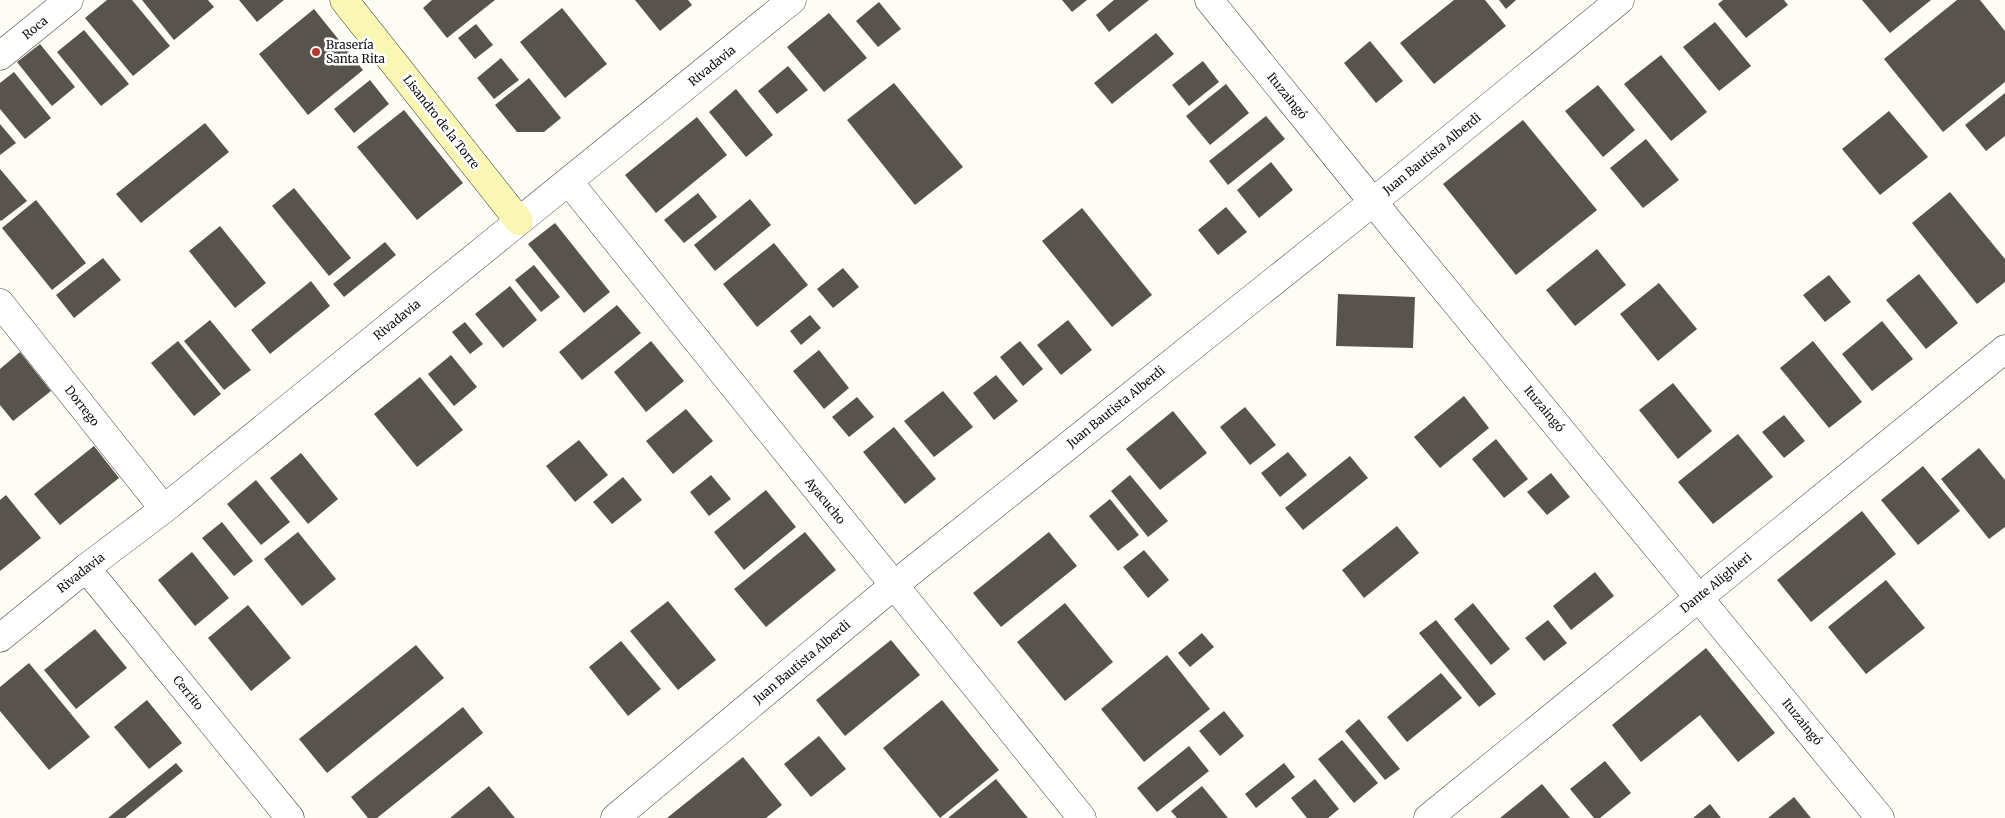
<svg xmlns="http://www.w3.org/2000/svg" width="2005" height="818" viewBox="0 0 2005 818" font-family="Merriweather,serif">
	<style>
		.building { fill: #59534d }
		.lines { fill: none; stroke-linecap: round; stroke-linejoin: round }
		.minor-casing { stroke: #444; stroke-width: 29 }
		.tertiary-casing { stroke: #444; stroke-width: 29 }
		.secondary-casing { stroke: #333; stroke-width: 29 }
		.minor { stroke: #fff; stroke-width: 28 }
		.tertiary { stroke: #fff; stroke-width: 28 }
		.secondary { stroke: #faf7b4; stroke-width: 28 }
		.poi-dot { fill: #b83531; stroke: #fff; stroke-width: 2 }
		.labels { text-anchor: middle; stroke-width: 5; stroke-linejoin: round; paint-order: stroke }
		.street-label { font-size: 12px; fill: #111; stroke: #fff }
		.poi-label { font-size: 12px; fill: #111; stroke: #fff; text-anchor: start }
	</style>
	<rect width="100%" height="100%" fill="#fefdf5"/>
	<g class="building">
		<path d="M107 0H132L170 46 133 76 85 18Z"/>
		<path d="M142 0H208L214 7 174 40Z"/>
		<path d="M239 0H284L257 22Z"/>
		<path d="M432 0H495L447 38 423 8Z"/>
		<path d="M635 0H688L692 5 660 31Z"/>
		<path d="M1062 0H1087L1072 12Z"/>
		<path d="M1114 0H1149L1109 32 1096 15Z"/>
		<path d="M1454 0H1485L1506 26 1434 84 1400 43Z"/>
		<path d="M1499 0H1516L1506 9Z"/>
		<path d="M1723 0H1784L1788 5 1746 38 1718 4Z"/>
		<path d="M1862 0H1931L1890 33Z"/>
		<path d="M1957 0H1980L2005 31V82L1943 132 1884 59Z"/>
		<path d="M879 2 901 29 878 47 856 21Z"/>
		<path d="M562 8 607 64 565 98 520 42Z"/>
		<path d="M314 9 363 70 308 115 259 54Z"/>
		<path d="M829 13 867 58 824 92 787 47Z"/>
		<path d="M1715 22 1751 66 1719 91 1683 47Z"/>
		<path d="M476 24 493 45 475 59 458 38Z"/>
		<path d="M84 30 129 84 101 106 57 52Z"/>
		<path d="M1156 33 1174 54 1112 104 1094 83Z"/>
		<path d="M1370 41 1403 81 1376 103 1344 63Z"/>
		<path d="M40 44 75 87 52 106 17 62Z"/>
		<path d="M1661 55 1707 112 1671 141 1624 84Z"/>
		<path d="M501 58 519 80 494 99 477 78Z"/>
		<path d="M1203 61 1219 82 1189 106 1172 85Z"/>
		<path d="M788 66 808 90 777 114 758 91Z"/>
		<path d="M14 72 51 118 25 139 0 109V83Z"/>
		<path d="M529 78 561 118 544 132H517L495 105Z"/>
		<path d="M370 80 389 104 354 133 334 109Z"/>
		<path d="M894 83 963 167 915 205 847 120Z"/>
		<path d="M1226 84 1249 113 1210 145 1186 116Z"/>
		<path d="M1598 85 1635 130 1603 157 1565 111Z"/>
		<path d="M736 89 773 135 746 157 709 112Z"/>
		<path d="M2005 93V136L1986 151 1965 125Z"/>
		<path d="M404 110 463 183 417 220 357 147Z"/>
		<path d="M1889 111 1928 157 1880 195 1842 149Z"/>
		<path d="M1266 116 1285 139 1228 185 1209 161Z"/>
		<path d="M697 117 727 155 656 213 625 175Z"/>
		<path d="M1523 120 1597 210 1516 275 1443 184Z"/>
		<path d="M205 123 229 152 141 223 116 194Z"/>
		<path d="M0 124 16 143 0 155Z"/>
		<path d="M1646 139 1679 180 1643 208 1610 168Z"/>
		<path d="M1271 162 1293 190 1259 218 1237 190Z"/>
		<path d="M0 169 27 201 1 221 0 220Z"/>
		<path d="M294 188 351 258 329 276 272 206Z"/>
		<path d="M1950 192 2005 259V282L1977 304 1912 223Z"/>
		<path d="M698 193 717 217 684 243 664 220Z"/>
		<path d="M750 199 771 225 715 271 694 245Z"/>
		<path d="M36 200 86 263 52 290 2 228Z"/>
		<path d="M1226 207 1247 232 1218 255 1198 230Z"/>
		<path d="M1082 208 1152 295 1112 327 1042 241Z"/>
		<path d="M555 223 610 292 584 313 528 244Z"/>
		<path d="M220 226 266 283 235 308 189 251Z"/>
		<path d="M385 242 396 255 344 297 333 284Z"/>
		<path d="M774 243 808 285 757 327 723 284Z"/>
		<path d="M1597 249 1626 285 1575 326 1546 290Z"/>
		<path d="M103 258 121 280 74 318 56 295Z"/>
		<path d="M534 265 560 297 541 312 515 280Z"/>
		<path d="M843 268 859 287 833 308 817 289Z"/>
		<path d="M1919 274 1958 323 1926 349 1886 300Z"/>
		<path d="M1829 275 1851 302 1825 322 1803 295Z"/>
		<path d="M311 281 330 306 270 354 251 330Z"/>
		<path d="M1659 283 1697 329 1658 361 1620 314Z"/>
		<path d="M510 286 537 320 503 348 475 314Z"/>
		<path d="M1338 294 1415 297 1413 348 1336 346Z"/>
		<path d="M617 305 641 333 582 380 559 352Z"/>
		<path d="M810 315 821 328 801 345 790 331Z"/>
		<path d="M210 320 251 370 224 390 184 341Z"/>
		<path d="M1068 320 1092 350 1061 375 1037 345Z"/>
		<path d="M1882 321 1913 359 1872 391 1842 354Z"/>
		<path d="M465 322 483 344 470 354 452 332Z"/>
		<path d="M178 341 221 394 194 416 151 363Z"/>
		<path d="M651 341 684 381 646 412 614 372Z"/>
		<path d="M1020 341 1043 369 1023 386 1000 357Z"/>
		<path d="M1813 341 1862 402 1829 428 1780 368Z"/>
		<path d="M819 350 849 388 824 409 793 371Z"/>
		<path d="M20 352 51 391 13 421 0 405V369Z"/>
		<path d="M451 355 477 387 454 406 428 374Z"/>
		<path d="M996 375 1018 401 994 420 973 393Z"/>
		<path d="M420 377 463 430 417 467 374 414Z"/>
		<path d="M1673 383 1712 431 1678 459 1639 410Z"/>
		<path d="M943 391 973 427 934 457 904 421Z"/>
		<path d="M1464 396 1489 428 1440 468 1414 437Z"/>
		<path d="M857 397 874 417 849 437 832 417Z"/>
		<path d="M1245 407 1276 445 1250 465 1220 427Z"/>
		<path d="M686 409 713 441 673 474 646 441Z"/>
		<path d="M1173 411 1207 453 1160 490 1126 449Z"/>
		<path d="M1784 415 1805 441 1784 458 1762 432Z"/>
		<path d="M894 427 936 479 905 504 863 452Z"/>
		<path d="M1738 434 1773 477 1713 524 1678 482Z"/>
		<path d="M1496 439 1528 479 1504 498 1472 459Z"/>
		<path d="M579 440 608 475 575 502 546 466Z"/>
		<path d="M94 446 119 478 60 525 34 494Z"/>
		<path d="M1979 448 2005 480V527L1989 539 1941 479Z"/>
		<path d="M1288 452 1307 475 1280 497 1261 473Z"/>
		<path d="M301 453 338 499 308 524 270 478Z"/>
		<path d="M1350 456 1368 478 1303 530 1285 508Z"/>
		<path d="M1923 466 1960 511 1918 545 1881 500Z"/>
		<path d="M1551 473 1570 497 1547 515 1527 492Z"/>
		<path d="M711 475 731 499 709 516 690 492Z"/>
		<path d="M1130 475 1168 521 1148 537 1111 491Z"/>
		<path d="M623 477 642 500 612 524 593 502Z"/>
		<path d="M256 480 290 522 261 545 227 504Z"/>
		<path d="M766 490 796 527 744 570 714 532Z"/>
		<path d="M6 495 41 538 0 571V500Z"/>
		<path d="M1110 499 1139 535 1118 551 1089 516Z"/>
		<path d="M1862 511 1896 554 1811 622 1777 580Z"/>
		<path d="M222 522 253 561 234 576 202 538Z"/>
		<path d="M1397 526 1419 553 1364 598 1342 570Z"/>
		<path d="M298 532 336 579 302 606 264 559Z"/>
		<path d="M805 532 836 570 766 627 734 589Z"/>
		<path d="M1049 532 1077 566 1001 627 973 593Z"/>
		<path d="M1144 550 1169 580 1148 598 1123 567Z"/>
		<path d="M192 552 229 598 195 626 158 580Z"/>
		<path d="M1595 572 1614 596 1571 630 1553 606Z"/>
		<path d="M1886 580 1925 628 1866 674 1828 627Z"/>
		<path d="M668 601 716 660 678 690 630 631Z"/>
		<path d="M1065 603 1113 662 1065 701 1017 642Z"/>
		<path d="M1473 603 1510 649 1491 665 1454 619Z"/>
		<path d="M248 605 291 658 251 691 208 638Z"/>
		<path d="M1436 620 1496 694 1479 707 1419 633Z"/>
		<path d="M1548 620 1567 643 1544 661 1525 638Z"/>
		<path d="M95 629 127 668 76 709 44 670Z"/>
		<path d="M1202 633 1214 647 1190 667 1178 653Z"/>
		<path d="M891 640 920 675 845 736 816 700Z"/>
		<path d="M621 641 661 689 628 716 589 667Z"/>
		<path d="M416 645 444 678 327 773 299 739Z"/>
		<path d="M1706 648 1775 733 1738 762 1700 715 1641 762 1612 725Z"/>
		<path d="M1167 655 1210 709 1144 762 1101 709Z"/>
		<path d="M29 663 90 737 49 770 0 711V687Z"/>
		<path d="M1441 673 1462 698 1407 742 1387 717Z"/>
		<path d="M147 700 182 743 149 769 114 727Z"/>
		<path d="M942 700 999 770 940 818 883 748Z"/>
		<path d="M463 707 483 733 377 818H368L351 797Z"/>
		<path d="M1224 711 1244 736 1220 756 1199 731Z"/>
		<path d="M1359 719 1400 769 1385 780 1345 731Z"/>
		<path d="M819 736 846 769 811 797 784 764Z"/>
		<path d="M1342 740 1378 783 1354 803 1318 759Z"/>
		<path d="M1189 746 1209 771 1157 812 1137 788Z"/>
		<path d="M743 757 782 805 766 818H667Z"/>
		<path d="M1605 761 1631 793 1600 818H1594L1570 789Z"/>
		<path d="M176 763 183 771 125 818H108Z"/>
		<path d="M1284 763 1295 777 1256 808 1245 794Z"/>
		<path d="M996 779 1028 818H948Z"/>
		<path d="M1315 779 1339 809 1328 818H1307L1291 798Z"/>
		<path d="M1542 784 1570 818H1500Z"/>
		<path d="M489 786 515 818H450Z"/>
		<path d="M1202 786 1228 818H1177L1171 811Z"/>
		<path d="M1794 797 1811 818H1768Z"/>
		<path d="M1710 804 1721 818H1693Z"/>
	</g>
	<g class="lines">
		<g class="minor-casing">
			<g id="minor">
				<path d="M1209 0 1373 202 1880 818"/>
				<path d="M0 56 69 0"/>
				<path d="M569 182 1082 818"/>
				<path d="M0 303 164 509"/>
				<path d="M86 568 290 818"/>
				<path d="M615 818 893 586 1373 202 1620 0"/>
				<path d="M1428 818 2005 349"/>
			</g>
		</g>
		<g class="tertiary-casing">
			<path id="tertiary" d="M0 638 86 568 164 509 792 0"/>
		</g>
		<g class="secondary-casing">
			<path id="secondary" d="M344 0 519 221"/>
		</g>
		<use href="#minor" class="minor"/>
		<use href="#tertiary" class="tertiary"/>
		<use href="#secondary" class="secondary"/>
	</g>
	<circle class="poi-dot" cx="316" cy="52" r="5"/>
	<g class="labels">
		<g class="street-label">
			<text transform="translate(35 28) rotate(-39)" y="4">Roca</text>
			<text transform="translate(712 66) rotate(-39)" y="4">Rivadavia</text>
			<text transform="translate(1287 96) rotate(51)" y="4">Ituzaingó</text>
			<text transform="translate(441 122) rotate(52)" y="4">Lisandro de la Torre</text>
			<text transform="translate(1432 154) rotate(-39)" y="4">Juan Bautista Alberdi</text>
			<text transform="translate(397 320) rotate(-39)" y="4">Rivadavia</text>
			<text transform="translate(82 406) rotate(52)" y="4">Dorrego</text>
			<text transform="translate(1116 407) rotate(-39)" y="4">Juan Bautista Alberdi</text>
			<text transform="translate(1544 409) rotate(50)" y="4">Ituzaingó</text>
			<text transform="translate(825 501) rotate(51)" y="4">Ayacucho</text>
			<text transform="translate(81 573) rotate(-38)" y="4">Rivadavia</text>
			<text transform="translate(1716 583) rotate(-39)" y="4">Dante Alighieri</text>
			<text transform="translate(802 662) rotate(-40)" y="4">Juan Bautista Alberdi</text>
			<text transform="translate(188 693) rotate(51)" y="4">Cerrito</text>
			<text transform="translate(1802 722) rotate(51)" y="4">Ituzaingó</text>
		</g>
		<g class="poi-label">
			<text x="326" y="49">Brasería<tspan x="326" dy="14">Santa Rita</tspan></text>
		</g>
	</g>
</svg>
